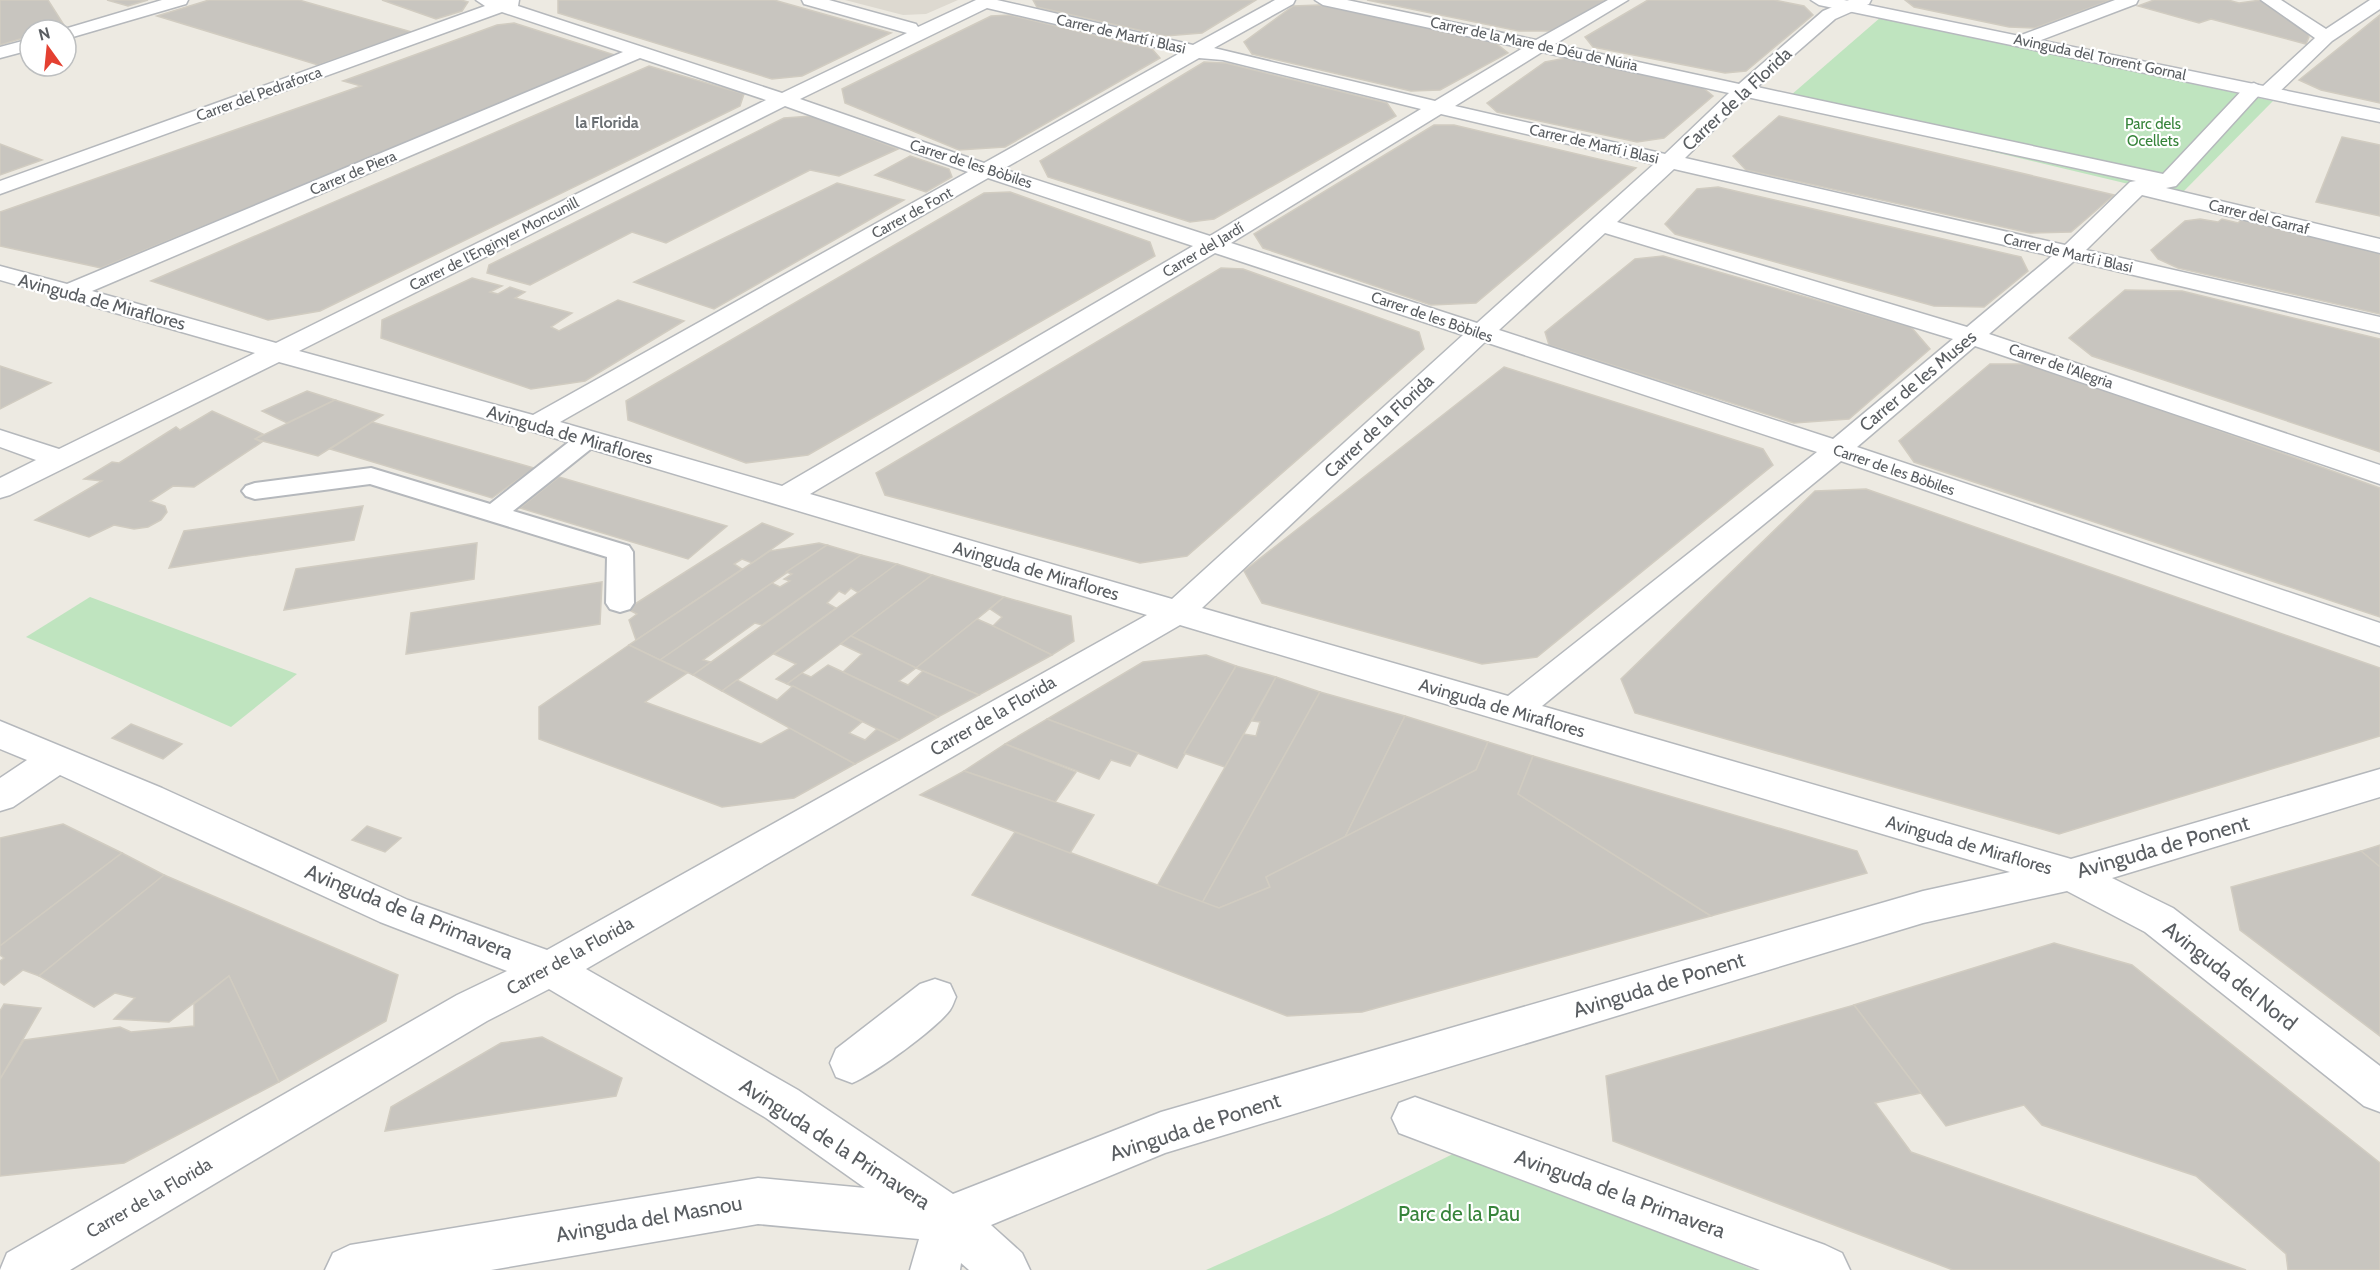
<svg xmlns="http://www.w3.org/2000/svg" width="2380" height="1270" viewBox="0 0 2380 1270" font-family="Cabin,sans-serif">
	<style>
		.education { fill: #ddd9d0 }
		.green { fill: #bfe4bf }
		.building { fill: #c8c5bf; stroke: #d1ccc1; stroke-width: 1.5 }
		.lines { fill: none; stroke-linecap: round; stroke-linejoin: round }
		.lane-casing { stroke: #b5b8bc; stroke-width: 4 }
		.street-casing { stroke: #b5b8bc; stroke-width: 3 }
		.secondary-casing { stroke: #b6b9be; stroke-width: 3 }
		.lane { fill: #fff; fill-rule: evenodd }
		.street { fill: #fff; fill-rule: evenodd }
		.secondary { fill: #fff; fill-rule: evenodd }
		.labels { text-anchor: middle; stroke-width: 4.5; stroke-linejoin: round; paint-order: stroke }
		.far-street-label { font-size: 15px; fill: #5a5e62; stroke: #fff }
		.far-park-label { font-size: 15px; fill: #37843b; stroke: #fff }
		.far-neighbourhood-label { font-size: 16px; font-weight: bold; fill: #6b7074; stroke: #fff }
		.street-label { font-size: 18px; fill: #5a5e62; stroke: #fff }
		.near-street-label { font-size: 21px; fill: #5a5e62; stroke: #fff }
		.near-park-label { font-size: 21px; fill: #37843b; stroke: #fff }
	</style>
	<rect width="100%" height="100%" fill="#edeae2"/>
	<path class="education" d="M845 0H958L926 14 903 15Z"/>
	<g class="green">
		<path d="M1881 17 2273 101 2179 196 1783 102Z"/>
		<path d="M90 597 297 674 231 727 26 637Z"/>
		<path d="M1457 1152 1755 1270H1206L1331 1214Z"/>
	</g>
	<g class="building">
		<path d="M0 0H48L64 25 48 30H30V36L0 45Z"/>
		<path d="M107 0H148L128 6Z"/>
		<path d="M209 0H299L412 32 318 65 157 16Z"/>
		<path d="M382 0H461L468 2 462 11 436 19Z"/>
		<path d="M558 0H774L891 33 802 76 772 79 558 13Z"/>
		<path d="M1033 0H1256L1202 33 1165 36 1037 7Z"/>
		<path d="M1367 0H1606L1553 31H1519Z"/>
		<path d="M1648 0H1774L1804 6 1813 15 1746 71 1725 73 1593 47 1585 37Z"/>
		<path d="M1905 0H2111L2035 28 2009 27 1914 7Z"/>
		<path d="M2154 0H2228L2239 3 2261 0 2306 25 2309 37 2306 44 2211 19 2199 23 2138 6Z"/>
		<path d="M1319 5 1493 41 1508 53 1440 90 1411 91 1252 54 1244 42 1293 6Z"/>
		<path d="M1010 15 1152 49 1160 58 1005 147 959 150 845 103 842 89 991 16Z"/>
		<path d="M2380 15V103L2321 90 2299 80Z"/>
		<path d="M514 23 618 56 101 268 0 246V212L361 86 343 81 497 25Z"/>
		<path d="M1571 57 1697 83 1713 96 1664 138 1637 142 1497 112 1487 103 1545 62Z"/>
		<path d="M1204 62 1226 63 1387 103 1396 116 1214 219 1190 222 1048 177 1040 161Z"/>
		<path d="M649 66 744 94 740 106 320 311 268 320 151 281Z"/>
		<path d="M812 116 898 149 839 176 810 170 666 243 632 232 530 285 487 273 489 265 784 118Z"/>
		<path d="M1779 116 2114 195 2071 232 2030 233 1746 170 1733 156Z"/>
		<path d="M1434 125H1454L1636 168 1476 303 1431 305 1263 248 1254 234Z"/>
		<path d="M2342 137 2380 145V216L2316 202Z"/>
		<path d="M0 144 42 160 0 175Z"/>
		<path d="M910 156 949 169 952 177 926 192 875 175Z"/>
		<path d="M837 183 904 200 714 309 634 282Z"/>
		<path d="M1718 187 2021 257 2028 271 1984 307 1934 306 1675 234 1665 224 1697 189Z"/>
		<path d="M1010 192 1150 242 1155 256 808 455 746 463 628 420 626 401 984 193Z"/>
		<path d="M2200 219 2218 222 2222 219 2238 223 2241 220 2380 254V314L2178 268 2158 259 2151 250 2185 221Z"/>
		<path d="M1663 256 1911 327 1930 349 1849 419 1794 423 1549 345 1545 332 1635 259Z"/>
		<path d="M1221 268 1243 269 1419 332 1424 349 1187 556 1140 563 885 495 876 473Z"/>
		<path d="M472 278 502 286 490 292 498 294 510 287 525 292 515 298 572 313 551 327 559 331 618 300 684 321 585 381 531 389 381 338 382 320Z"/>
		<path d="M2125 290 2182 291 2380 339V452L2092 356 2069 338Z"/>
		<path d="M1990 364H2033L2380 488V617L1914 462 1899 441Z"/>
		<path d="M0 366 51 383 0 409Z"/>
		<path d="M1504 367 1763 449 1773 465 1537 657 1482 664 1262 603 1244 571Z"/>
		<path d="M307 391 335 400 287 423 262 411Z"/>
		<path d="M335 400 383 415 318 456 255 439Z"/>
		<path d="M212 411 263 434 255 439 262 442 194 487 173 486 150 501 165 506 167 512 161 520 148 527 134 529 114 525 89 537 35 520 102 481 84 479 112 462 119 463 176 427 180 430Z"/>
		<path d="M372 422 534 468 492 498 330 449Z"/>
		<path d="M559 477 727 526 688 559 520 508Z"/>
		<path d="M1866 489 2380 668V736L2059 834 1635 713 1621 679 1815 491Z"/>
		<path d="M363 506 354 540 169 568 184 531Z"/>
		<path d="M762 523 793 534 752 563 742 559 734 564 742 569 636 640 629 620 637 614 627 609Z"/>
		<path d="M477 543 474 579 284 610 296 569Z"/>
		<path d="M819 543 827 545 660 660 629 645 770 551Z"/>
		<path d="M827 545 861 555 762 625 755 623 703 660 711 662 693 675 660 660 772 583 780 587 790 581 784 579 792 574 786 572Z"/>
		<path d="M861 555 897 564 859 593 851 588 845 594 839 591 827 603 836 608 722 691 693 675Z"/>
		<path d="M897 564 932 575 787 684 776 679 796 664 774 654Z"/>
		<path d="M932 575 1004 597 916 668 851 636Z"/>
		<path d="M602 582 600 624 406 654 411 613Z"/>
		<path d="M1004 597 1071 616 1074 641 1052 655 993 626 1002 617 990 609Z"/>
		<path d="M977 619 993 626 1052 655 979 695 916 668Z"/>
		<path d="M851 636 916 668 899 681 908 685 923 671 979 695 938 717 843 672 862 654 841 644Z"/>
		<path d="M629 645 687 673 645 702 761 744 790 728 855 764 794 798 722 807 539 739V707Z"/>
		<path d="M1206 655 1236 666 1177 768 1047 719 1143 662Z"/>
		<path d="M828 665 843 672 938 717 899 740 787 684 802 673 811 677Z"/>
		<path d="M1236 666 1276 677 1225 767 1184 753Z"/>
		<path d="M1276 677 1320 692 1202 903 1157 886 1244 734 1256 736 1260 722 1252 721Z"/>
		<path d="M737 680 777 700 793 686 862 722 849 733 865 740 877 729 899 740 855 764 722 691Z"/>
		<path d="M1320 692 1405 716 1345 837 1266 877 1270 887 1219 908 1202 903Z"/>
		<path d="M1405 716 1488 742 1476 770 1345 837Z"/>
		<path d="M1047 719 1138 753 1130 766 1111 760 1099 779 1005 744Z"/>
		<path d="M131 724 182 744 163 759 112 738Z"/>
		<path d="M1488 742 1533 756 1518 794 1711 916 1362 1012 1287 1016 972 895 1015 832 1219 908 1270 887 1266 877 1476 770Z"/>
		<path d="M1005 744 1076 772 1055 802 964 771Z"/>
		<path d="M1533 756 1857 851 1867 873 1711 916 1518 794Z"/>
		<path d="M964 771 1055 802 1094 815 1070 853 920 795Z"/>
		<path d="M63 824 122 853 0 946V838Z"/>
		<path d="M367 826 401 838 385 852 352 840Z"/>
		<path d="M2380 845V867L2361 851Z"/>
		<path d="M2361 851 2380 867V1036L2240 930 2231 887Z"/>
		<path d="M122 853 164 875 39 976 23 970 4 985 0 982V961L4 958 0 955V946Z"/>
		<path d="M164 875 398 975 386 1021 279 1082 229 976 169 1022 114 1019 135 998 115 993 94 1007 39 976Z"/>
		<path d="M2054 943 2132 965 2380 1163V1270H2288L2286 1254 2196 1176 2042 1125 2024 1105 1946 1126 1854 1005Z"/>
		<path d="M229 976 279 1082 124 1163 0 1176V1079L24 1040 120 1027 131 1032 194 1026V1004Z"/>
		<path d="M4 1004 41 1008 0 1079V1011Z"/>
		<path d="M1854 1005 1921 1093 1875 1103 1911 1152 2246 1270H1953L1613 1141 1606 1076Z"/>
		<path d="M542 1037 622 1078 616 1096 385 1131 391 1107 501 1043Z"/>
	</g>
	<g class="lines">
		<g class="lane-casing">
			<path id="lane" d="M588 432 597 434 600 439 597 444 513 511 629 546 633 552 634 603 630 609 620 612 610 609 606 603 607 557 370 484 255 499 246 496 242 491 246 486 255 483 371 468 490 504 579 434Z"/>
		</g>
		<g class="street-casing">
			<g id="street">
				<path d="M162 0H188L186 4 66 39V30H61Z"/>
				<path d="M476 0H519L518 6 782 93 907 33 804 4 802 0H829L916 24 918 27 976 0H997L1193 45 1275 0H1295L1293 4 1214 48 1435 101 1523 48 1323 5 1315 0H1347L1536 40 1608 0H1628L1555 44 1739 84 1823 11 1849 0H1871L1869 4 1835 19 1757 87 2163 174 2247 85 2254 83 2262 87 2315 38 2261 0H2281L2326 29 2370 0H2380V9L2332 41 2275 96 2268 98 2260 94 2176 186 2166 188 2380 239V253L2142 195 2086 250 2380 317V333L2074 261 1989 334 2380 465V484L1975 346 1857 447 2380 623V646L1841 461 1542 706 2071 859 2380 769V797L2112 878 2173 908 2380 1066V1112L2364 1106 2145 932 2067 891 1923 923 1165 1153 991 1225 1022 1253 1030 1270H969L961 1263 960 1270H910L919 1239 758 1224 491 1270H325L333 1253 350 1245 758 1178 865 1188 766 1118 549 989 487 1021 70 1270H0L7 1253 457 995 507 971 380 922 60 775 13 807 0 811V778L27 760 0 749V721L162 788 408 900 547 950 1147 615 527 430 279 362 10 495 0 498V478L36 460 0 447V430L59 449 255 353 0 280V266L67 284 623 52 502 12 0 194V181L485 6ZM987 8 1180 53 984 163 800 99ZM1542 52 1729 93 1665 154 1455 106ZM640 58 766 100 276 343 92 291ZM1199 58 1223 60 1421 109 1210 236 1003 169ZM1747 97 2136 181 2130 182 2065 245 1685 158ZM785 106 968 172 533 415 299 351ZM1441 114 1654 164 1477 323 1231 243ZM1674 169 2052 256 1967 327 1617 222ZM988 178 1193 246 782 486 560 422ZM1605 233 1953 339 1833 439 1499 330ZM1215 253 1463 335 1172 599 810 494ZM1485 342 1817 452 1508 696 1202 608ZM1180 625 2010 872 1923 891 1161 1112 953 1194 798 1090 586 969Z"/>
				<path d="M2115 0H2138L2136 4 2028 45H2016L2013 41 2016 37Z"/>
				<path d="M30 39V50L0 58V47Z"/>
				<path d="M935 979 950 984 956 997C954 1001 953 1006 950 1010 936 1029 874 1074 852 1083L836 1077 830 1063 836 1049 920 984Z"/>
				<path d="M1415 1097 1825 1245 1842 1253 1850 1270H1760L1399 1133 1392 1118 1399 1103Z"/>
			</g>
		</g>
		<g class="secondary-casing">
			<path id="secondary" d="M1811 0H1844L2380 110V122L1819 5Z"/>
		</g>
		<use href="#lane" class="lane"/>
		<use href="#street" class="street"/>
		<use href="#secondary" class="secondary"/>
	</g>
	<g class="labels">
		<g class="far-street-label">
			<text transform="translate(1121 34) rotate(13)" y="5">Carrer de Martí i Blasi</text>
			<text transform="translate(1534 44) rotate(12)" y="5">Carrer de la Mare de Déu de Núria</text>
			<text transform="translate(2100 57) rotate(12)" y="5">Avinguda del Torrent Gornal</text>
			<text transform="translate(259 94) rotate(-20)" y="5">Carrer del Pedraforca</text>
			<text transform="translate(1594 144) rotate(13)" y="5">Carrer de Martí i Blasi</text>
			<text transform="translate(971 164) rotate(18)" y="5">Carrer de les Bòbiles</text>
			<text transform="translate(353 173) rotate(-23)" y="5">Carrer de Piera</text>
			<text transform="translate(912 213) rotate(-29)" y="5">Carrer de Font</text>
			<text transform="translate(2259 217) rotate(14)" y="5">Carrer del Garraf</text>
			<text transform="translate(494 244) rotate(-27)" y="5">Carrer de l'Enginyer Moncunill</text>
			<text transform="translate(1203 250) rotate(-31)" y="5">Carrer del Jardí</text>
			<text transform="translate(2068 253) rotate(13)" y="5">Carrer de Martí i Blasi</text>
			<text transform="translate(1432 317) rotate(19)" y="5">Carrer de les Bòbiles</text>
			<text transform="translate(2061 366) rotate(19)" y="5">Carrer de l'Alegria</text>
			<text transform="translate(1894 470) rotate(19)" y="5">Carrer de les Bòbiles</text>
		</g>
		<g class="far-park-label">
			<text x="2153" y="129">Parc dels<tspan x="2153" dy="17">Ocellets</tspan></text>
		</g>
		<g class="far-neighbourhood-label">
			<text x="607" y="128">la Florida</text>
		</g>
		<g class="street-label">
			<text transform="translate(1737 99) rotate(-43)" y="6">Carrer de la Florida</text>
			<text transform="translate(102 302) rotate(15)" y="6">Avinguda de Miraflores</text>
			<text transform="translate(1918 381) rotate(-40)" y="6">Carrer de les Muses</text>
			<text transform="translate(1379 426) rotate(-43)" y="6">Carrer de la Florida</text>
			<text transform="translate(570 435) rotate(16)" y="6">Avinguda de Miraflores</text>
			<text transform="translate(1036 571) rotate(16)" y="6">Avinguda de Miraflores</text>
			<text transform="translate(1502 708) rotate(16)" y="6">Avinguda de Miraflores</text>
			<text transform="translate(993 716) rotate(-30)" y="6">Carrer de la Florida</text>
			<text transform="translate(1969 845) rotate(16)" y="6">Avinguda de Miraflores</text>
			<text transform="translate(570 956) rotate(-29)" y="6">Carrer de la Florida</text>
			<text transform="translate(149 1198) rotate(-30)" y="6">Carrer de la Florida</text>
		</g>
		<g class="near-street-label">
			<text transform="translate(2163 847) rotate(-16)" y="7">Avinguda de Ponent</text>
			<text transform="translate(409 912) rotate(22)" y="7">Avinguda de la Primavera</text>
			<text transform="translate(2230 976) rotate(38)" y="7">Avinguda del Nord</text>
			<text transform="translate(1659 985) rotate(-17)" y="7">Avinguda de Ponent</text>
			<text transform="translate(1195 1127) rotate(-18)" y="7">Avinguda de Ponent</text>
			<text transform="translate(835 1144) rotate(33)" y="7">Avinguda de la Primavera</text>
			<text transform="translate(1620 1194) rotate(20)" y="7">Avinguda de la Primavera</text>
			<text transform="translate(649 1219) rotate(-10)" y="7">Avinguda del Masnou</text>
		</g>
		<g class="near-park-label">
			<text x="1459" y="1221">Parc de la Pau</text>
		</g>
	</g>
	<g transform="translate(48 48) rotate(345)"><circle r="28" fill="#ffffff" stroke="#bdbfc0" stroke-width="1.5"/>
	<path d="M0-4.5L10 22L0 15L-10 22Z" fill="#e44031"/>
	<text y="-9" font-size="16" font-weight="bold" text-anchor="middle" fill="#5a5e62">N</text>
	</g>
</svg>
